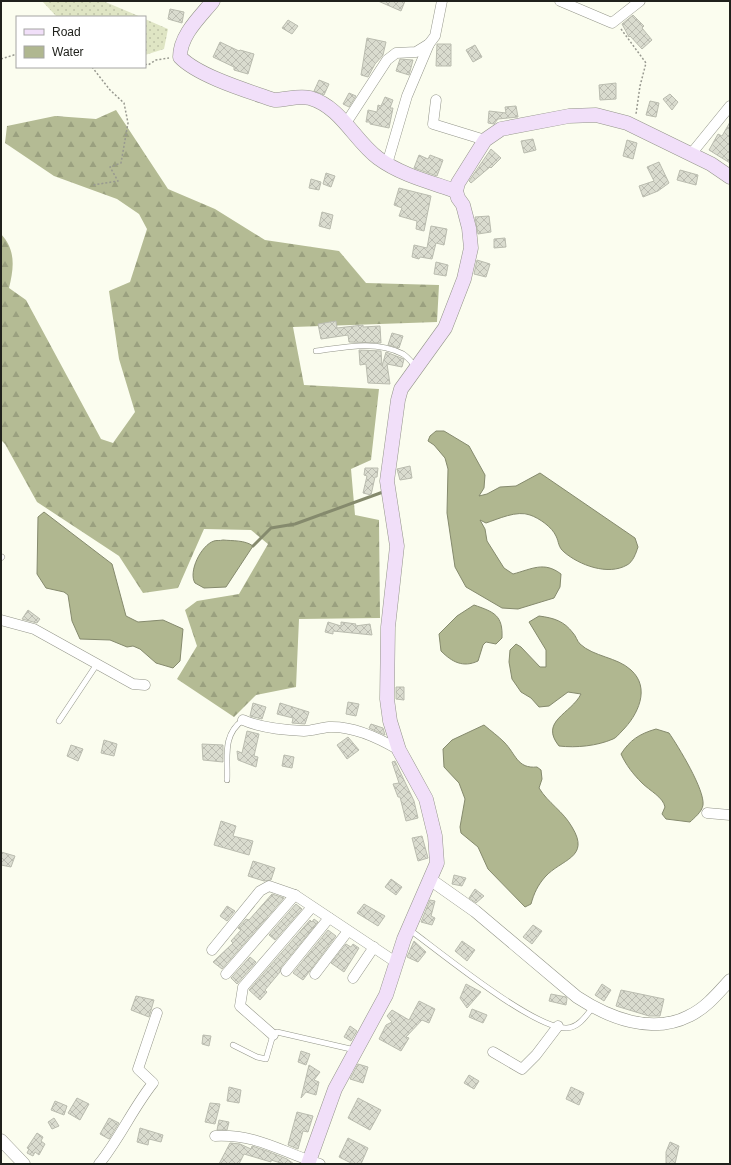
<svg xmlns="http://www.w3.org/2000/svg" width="731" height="1165" viewBox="0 0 731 1165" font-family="Helvetica,sans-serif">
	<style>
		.grass { fill: url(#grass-dots) }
		.forest { fill: url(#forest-firs) }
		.water { fill: #b0b790; stroke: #858a6d }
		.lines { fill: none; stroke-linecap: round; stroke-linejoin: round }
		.stream { stroke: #858a6d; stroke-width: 3 }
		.building { fill: url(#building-cross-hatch); stroke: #babcaf }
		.service-casing { stroke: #939589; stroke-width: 6 }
		.minor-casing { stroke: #939589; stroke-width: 11 }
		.tertiary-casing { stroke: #939589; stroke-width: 13 }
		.secondary-casing { stroke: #939589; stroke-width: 15 }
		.path { stroke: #989990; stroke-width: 1.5; stroke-dasharray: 2 2; stroke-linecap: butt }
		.service { stroke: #fff; stroke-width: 5 }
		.minor { stroke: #fff; stroke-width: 10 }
		.tertiary { stroke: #fff; stroke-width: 12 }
		.secondary { stroke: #f1dff9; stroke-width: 14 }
	</style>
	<defs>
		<pattern id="grass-dots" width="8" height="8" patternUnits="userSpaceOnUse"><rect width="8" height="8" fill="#dfe5c4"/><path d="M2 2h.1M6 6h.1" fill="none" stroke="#bfc4a8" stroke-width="1.8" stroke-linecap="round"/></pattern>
		<pattern id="forest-firs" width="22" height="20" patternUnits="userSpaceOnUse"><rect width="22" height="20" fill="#b4bb94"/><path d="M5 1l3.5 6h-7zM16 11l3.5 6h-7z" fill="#9aa07f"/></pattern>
		<pattern id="building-cross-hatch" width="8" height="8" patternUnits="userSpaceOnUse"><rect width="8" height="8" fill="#dadccf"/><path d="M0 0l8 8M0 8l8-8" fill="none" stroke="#bbbcb1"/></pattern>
	</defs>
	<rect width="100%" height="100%" fill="#fbfdef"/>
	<g class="grass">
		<path d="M42 1H103L141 17H57Z"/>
		<path d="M145 19 168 29 164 49 145 55Z"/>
	</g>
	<path class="forest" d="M116 110 168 189 215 209 265 240 339 251 366 283 439 285 437 322 293 327 304 385 379 389 371 460 351 469 355 515 379 520 380 618 299 619 296 687 256 695 234 717 177 679 197 646 185 610 197 601 239 594 268 544 251 530 204 529 178 588 143 593 119 556 37 502 5 444 1 440V372L2 370 1 368V234C16 250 14 268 9 288L26 300 101 439 113 443 135 412 119 359 109 291 130 282 147 229 139 214 117 199 54 176 5 143 7 126 55 116 96 119Z"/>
	<g class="water">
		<path d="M436 431H444L469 446 485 475 484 488 479 496 487 494 500 487 516 486 540 473 635 538 638 547C636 553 633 562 627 565 608 576 579 565 564 552 558 547 559 542 556 536 552 527 539 518 530 515 517 510 498 519 486 523L480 520 485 529 487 541 504 568 513 574C532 569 544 561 561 574L560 587 554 598 518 609 502 608 466 587 455 567 447 513 448 469 445 458 434 445 428 441 430 436Z"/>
		<path d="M44 512 112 564 126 616 138 622 163 620 183 629 180 661 173 668 156 663 140 649 133 646 127 647 110 640 80 639 72 621 68 595 64 592 46 588 37 574 38 517Z"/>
		<path d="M223 540C233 541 245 540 253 546L226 587 204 588 195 583C188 572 201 545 214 541 216 540 220 541 223 540Z"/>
		<path d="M474 605C494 612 503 615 502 638L496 644 486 642 483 645 478 661C463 668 452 662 441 651L439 634 457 616Z"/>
		<path d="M539 616C554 618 564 621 573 633 576 636 577 641 580 644 594 657 617 657 631 670 651 688 638 715 622 731 619 734 616 738 613 739 597 746 576 748 559 746 539 721 571 714 581 694L568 692 549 706 539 707 531 698 521 692 512 679 509 662 510 650 516 644 521 647 540 667H546V650L529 622Z"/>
		<path d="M484 725C491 731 498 736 504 742 516 754 517 769 537 767L541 770 542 779 539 788C548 803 563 811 572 827 591 858 561 859 545 877 538 885 534 893 531 904L525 907 488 869 478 847 461 833 460 827 465 799 459 783 444 767 443 749 452 740Z"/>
		<path d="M656 729 669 733C678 746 705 790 703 805 702 812 694 818 690 822L666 819 662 814 665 807C663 797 650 791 642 783 633 774 626 765 621 754 630 740 639 734 656 729Z"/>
	</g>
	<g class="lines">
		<path class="stream" d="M253 546 271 528 295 524 383 492"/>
	</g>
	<g class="building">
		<path d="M378 1H405L401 11Z"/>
		<path d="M170 9 184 12 182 23 168 19Z"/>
		<path d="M633 15 644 26 642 28 652 40 642 49 630 36 629 37 622 24Z"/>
		<path d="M288 20 298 26 292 34 282 28Z"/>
		<path d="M367 38 386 42 383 55 375 64 368 77 361 75Z"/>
		<path d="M220 42 239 51 240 50 254 54 248 74 234 70V67L213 57Z"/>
		<path d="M437 44H451V66H436Z"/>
		<path d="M475 45 482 57 473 62 466 50Z"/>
		<path d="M400 59 413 60 409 75 396 71Z"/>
		<path d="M319 80 329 84 324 95 314 91Z"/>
		<path d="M616 83V99L600 100 599 85Z"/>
		<path d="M349 93 356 96 349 107 343 104Z"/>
		<path d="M670 94 678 102 672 110 663 99Z"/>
		<path d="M385 97 393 100 390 108H393L389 128 370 124V122H366L368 110 377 112 378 105 381 106Z"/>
		<path d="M650 101 659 103 656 117 646 115Z"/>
		<path d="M516 106 518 117 498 119 494 124 488 123 489 111 506 113 505 107Z"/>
		<path d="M730 122V163L709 150 718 134 722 136Z"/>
		<path d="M533 139 536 150 524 153 521 141Z"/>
		<path d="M627 140 637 143 633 159 623 156Z"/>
		<path d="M491 149 501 158 491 168 490 167 471 183 469 181Z"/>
		<path d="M419 155 428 159 430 155 443 160 437 176 414 168Z"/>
		<path d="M659 162 669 183 658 191 643 197 639 186 654 181 647 167Z"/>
		<path d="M680 170 698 175 696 185 677 180Z"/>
		<path d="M326 173 335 176 331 187 323 184Z"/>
		<path d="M311 179 321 182 319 190 309 188Z"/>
		<path d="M399 188 431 196 424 231 416 229 417 221 399 216 402 208 394 205Z"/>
		<path d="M322 212 333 215 330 229 319 226Z"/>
		<path d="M489 216 491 232 478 234 475 217Z"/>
		<path d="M431 226 447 229 444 245 436 243 432 259 420 257 419 259 412 257 414 245 427 248Z"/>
		<path d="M505 238 506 247 494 248V239Z"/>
		<path d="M477 260 490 264 486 277 474 274Z"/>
		<path d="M436 262 448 265 446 276 434 274Z"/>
		<path d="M336 321 337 328 363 325V327L380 326 381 343 349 342 348 335 321 339 318 324Z"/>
		<path d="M392 333 403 336 399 348 388 345Z"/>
		<path d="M359 350 381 351 382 366 386 352 391 354 404 359 402 367 387 364 390 384 368 383 366 364 360 365Z"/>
		<path d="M410 466 412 478 400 480 397 469Z"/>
		<path d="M365 468H378L377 477H375L371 495 363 493 367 476 364 475Z"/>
		<path d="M28 610 40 619 37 623 22 619Z"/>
		<path d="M328 622 341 626V622L356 624 355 626 370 624 372 635 333 631V634L325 632Z"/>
		<path d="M396 687H404V700L396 699Z"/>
		<path d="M348 702 359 704 356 716 346 714Z"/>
		<path d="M253 703 266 707 262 719 250 716Z"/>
		<path d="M280 703 309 712 305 724 292 723 293 718 277 714Z"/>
		<path d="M371 724 383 728 385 735 369 728Z"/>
		<path d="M247 731 259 734 254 756 258 757 256 767 238 760 237 751 242 753Z"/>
		<path d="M348 737 359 750 347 759 337 745Z"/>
		<path d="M104 740 117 744 114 756 101 753Z"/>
		<path d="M202 744 223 745V762L203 760Z"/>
		<path d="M71 745 83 749 78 761 67 756Z"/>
		<path d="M284 755 294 757 292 768 282 766Z"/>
		<path d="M395 761 414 801 418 818 406 821 400 797H398L393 784 399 783 392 762Z"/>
		<path d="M221 821 236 826 233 836 253 841 249 855 214 845Z"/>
		<path d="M422 836 428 858 418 861 412 838Z"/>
		<path d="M1 852 15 856 11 867 1 865Z"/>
		<path d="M253 861 275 868 271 880 264 881 248 876Z"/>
		<path d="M454 875 466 878 462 886 452 884Z"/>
		<path d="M391 879 402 887 396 895 385 887Z"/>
		<path d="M475 889 484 896 476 903 469 898Z"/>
		<path d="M272 894 284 898 222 969 213 962 233 943 231 941 241 930 238 928 246 919 249 920Z"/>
		<path d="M430 900 435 901 431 916 435 918 432 925 421 922Z"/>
		<path d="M296 904 302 909 275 940 269 935Z"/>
		<path d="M364 904 385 916 378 926 357 913Z"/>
		<path d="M227 906 235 911 227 921 220 916Z"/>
		<path d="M314 919 318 922 281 967 280 972 265 990 267 992 260 1000 249 990 310 920 312 922Z"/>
		<path d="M533 925 542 931 532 944 523 937Z"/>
		<path d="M328 930 336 936 303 980 293 973Z"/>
		<path d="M414 941 426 952 418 962 407 957Z"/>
		<path d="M462 941 475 950 467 961 455 951Z"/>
		<path d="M346 944 351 947 353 944 359 948 344 972 331 963Z"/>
		<path d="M250 957 256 962 237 984 231 978Z"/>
		<path d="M466 984 481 992 467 1008 460 998Z"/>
		<path d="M602 984 611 990 604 1001 595 995Z"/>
		<path d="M621 990 664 999 660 1016H649L616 1006Z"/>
		<path d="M551 994 566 997 567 999 566 1005 549 1001Z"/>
		<path d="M136 996 154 1000 149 1017 131 1010Z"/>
		<path d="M419 1001 435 1009 429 1023 422 1020 406 1037 409 1038 401 1051 379 1039 386 1025 392 1022 387 1016 392 1010 409 1020Z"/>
		<path d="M472 1009 487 1015 483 1023 469 1017Z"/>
		<path d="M350 1026 357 1031 351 1041 344 1037Z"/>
		<path d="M203 1035 211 1036 209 1046 202 1044Z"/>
		<path d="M301 1051 310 1054 306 1065 298 1062Z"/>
		<path d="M358 1064 368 1067 363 1083 350 1079Z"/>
		<path d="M309 1065 320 1072 314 1080 319 1082 316 1095 306 1092 301 1098Z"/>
		<path d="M469 1075 479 1081 474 1089 464 1083Z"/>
		<path d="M229 1087 241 1090 239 1103 227 1101Z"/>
		<path d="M571 1087 584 1093 579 1105 566 1099Z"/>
		<path d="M77 1098 89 1104 80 1120 68 1113Z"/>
		<path d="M358 1098 381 1110 370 1130 348 1118Z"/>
		<path d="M55 1101 67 1106 64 1115 51 1110Z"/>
		<path d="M210 1103 220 1104 215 1124 205 1122Z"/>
		<path d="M297 1112 313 1116 308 1132 303 1131 298 1149 288 1145Z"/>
		<path d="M54 1118 59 1126 52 1129 48 1122Z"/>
		<path d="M109 1118 119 1123 109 1139 100 1134Z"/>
		<path d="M219 1120 229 1122 227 1130H217Z"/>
		<path d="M140 1128 163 1135 161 1142 149 1139 148 1145 137 1142Z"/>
		<path d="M37 1133 43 1137 41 1141 45 1144 39 1155 35 1152 33 1156 27 1153 29 1149 27 1148Z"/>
		<path d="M348 1138 368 1148 361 1164H353L339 1157Z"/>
		<path d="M670 1142 679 1146 675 1164H666V1152Z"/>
		<path d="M230 1143 240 1144 251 1149 252 1146 267 1151 287 1159 294 1164H284L271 1160V1162L244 1154 239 1164H219Z"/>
	</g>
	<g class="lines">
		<g class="service-casing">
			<g id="service">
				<path d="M316 351C345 347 376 340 403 354 408 357 412 363 416 367"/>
				<path d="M1 558 2 557"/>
				<path d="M59 721 97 664"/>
				<path d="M227 780C228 757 222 735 243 720"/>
				<path d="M410 930C440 952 535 1030 567 1028 579 1027 586 1016 593 1007"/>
				<path d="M233 1045 257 1057 266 1059 273 1035 277 1032 355 1050"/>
			</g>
		</g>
		<g class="minor-casing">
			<g id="minor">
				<path d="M560 1 612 23 640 1"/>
				<path d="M436 100 433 124 485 140"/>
				<path d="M346 123 387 60 396 53 416 52 429 44 435 36 442 1"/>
				<path d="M691 154 730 106"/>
				<path d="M387 164 407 96 429 44"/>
				<path d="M1 620 34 629 133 684 145 685"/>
				<path d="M243 720C261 728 284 730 304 731 312 731 320 728 329 727 352 726 379 738 399 750"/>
				<path d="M707 813 730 815"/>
				<path d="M212 950 260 891 269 886 295 895 397 963"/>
				<path d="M286 971 329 918"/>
				<path d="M226 974 295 895"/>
				<path d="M315 974 348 931"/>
				<path d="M353 978 374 947"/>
				<path d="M273 1035 240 1006 243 987 312 907"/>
				<path d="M493 1052 522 1069 536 1055 558 1026"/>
				<path d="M215 1136C258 1134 281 1152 320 1164"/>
				<path d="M99 1164C120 1138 133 1108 153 1083L138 1069 157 1013"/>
			</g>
		</g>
		<g class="tertiary-casing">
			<g id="tertiary">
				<path d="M431 880 475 911 577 997C609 1018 652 1035 689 1016 706 1008 718 993 730 980"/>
				<path d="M1 1140 24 1164"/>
			</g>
		</g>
		<g class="secondary-casing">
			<g id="secondary">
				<path d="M213 1C200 17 180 35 180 57 198 76 248 91 274 100 286 100 298 95 310 98 341 107 354 140 378 158 401 175 430 182 456 191"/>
				<path d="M308 1164 335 1089 386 995 404 939 437 863 435 836 426 799 399 750 390 721 387 699 388 627 397 546 387 481 398 400 401 389 445 328 464 279 471 248 469 228 463 205 458 198 456 191 458 183 485 140 501 129 569 116 596 115 627 123 711 164 730 177"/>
			</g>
		</g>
		<g class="path">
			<path d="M621 29 646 63 640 86 636 114"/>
			<path d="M1 59 17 54"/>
			<path d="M145 64 148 65 156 60 169 58"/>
			<path d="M92 67 110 90 124 103 128 123 121 163 110 167 118 181 93 185"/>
		</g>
		<use href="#service" class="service"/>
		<use href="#minor" class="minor"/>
		<use href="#tertiary" class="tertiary"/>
		<use href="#secondary" class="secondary"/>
	</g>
	<rect width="731" height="1165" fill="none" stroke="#20211c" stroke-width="4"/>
	<rect x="16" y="16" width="130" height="52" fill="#ffffff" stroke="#a6a6a4"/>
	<rect x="24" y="29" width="20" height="6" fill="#f1dff9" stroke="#a6a6a4"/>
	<text x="52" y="36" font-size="12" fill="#20211c">Road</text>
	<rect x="24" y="46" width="20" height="12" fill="#b0b790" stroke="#a6a6a4"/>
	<text x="52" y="56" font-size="12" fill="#20211c">Water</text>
</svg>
